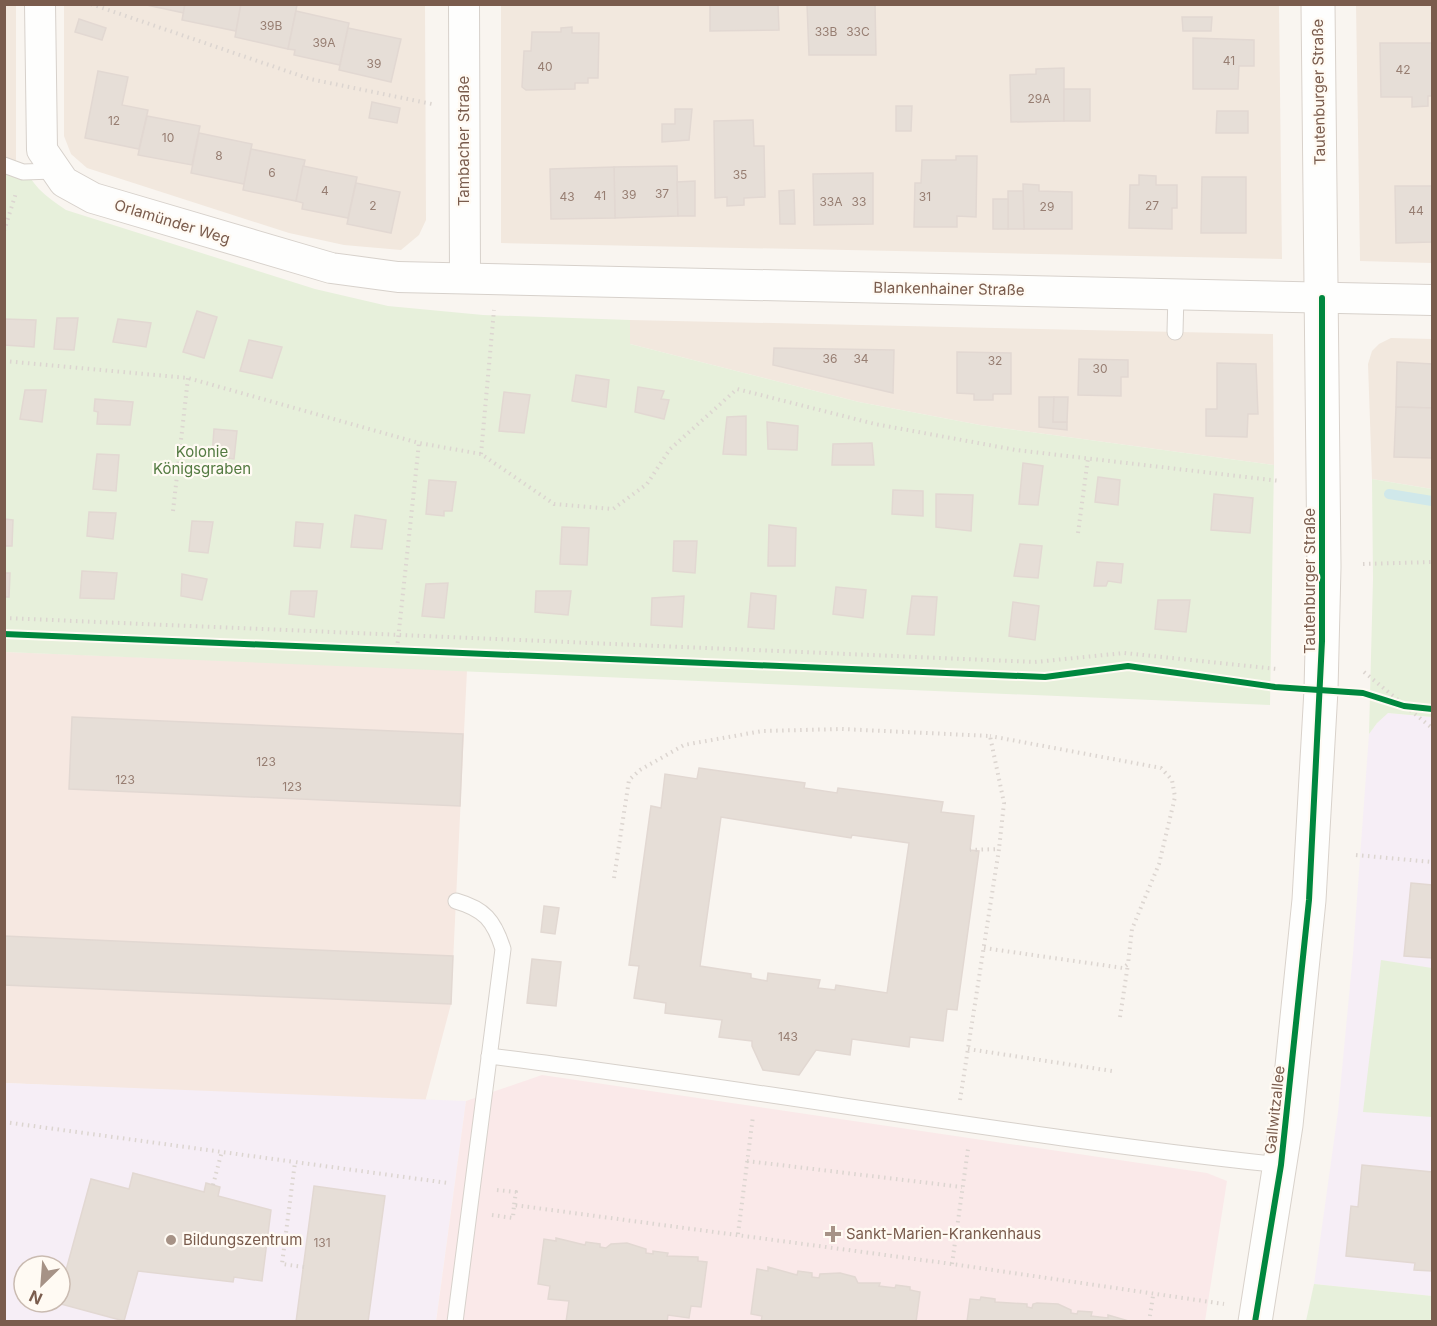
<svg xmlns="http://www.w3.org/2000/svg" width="1437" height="1326" viewBox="0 0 1437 1326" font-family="Inter,sans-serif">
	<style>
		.residential { fill: #f2e8de }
		.commercial { fill: #f6e8e1 }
		.education { fill: #f6eef6; fill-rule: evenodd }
		.medical { fill: #fae9e9 }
		.green { fill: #e7f0db }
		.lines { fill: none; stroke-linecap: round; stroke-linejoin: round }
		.stream { stroke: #d0e8ea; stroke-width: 10 }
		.building { fill: #e6ded7; stroke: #e2d8d2; stroke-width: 1.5; fill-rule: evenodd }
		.lane-casing { stroke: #d7d1cb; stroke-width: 17 }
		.street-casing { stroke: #d7d1cb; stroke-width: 32 }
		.secondary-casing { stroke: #d9d2cb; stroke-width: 35 }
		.path { stroke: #dcd5d0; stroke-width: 4; stroke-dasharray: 1.5 4.5; stroke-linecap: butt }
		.lane { stroke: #fefefd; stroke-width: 15 }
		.street { stroke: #fefefd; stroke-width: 30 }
		.secondary { stroke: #fefefd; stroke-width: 33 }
		.cycleway-casing { stroke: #fffaf3; stroke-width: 10 }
		.cycleway { stroke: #00873e; stroke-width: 6 }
		.poi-dot { fill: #a69286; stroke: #fffaf3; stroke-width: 2 }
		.labels { text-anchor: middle; stroke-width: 4.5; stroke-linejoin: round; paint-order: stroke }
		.number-label { font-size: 12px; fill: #977e72 }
		.street-label { font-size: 15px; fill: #7a5c4d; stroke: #fffaf3 }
		.park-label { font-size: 15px; fill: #537a41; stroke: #fffaf3 }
		.poi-label { font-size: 15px; fill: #7a5c4d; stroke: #fffaf3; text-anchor: start }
	</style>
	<rect width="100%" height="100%" fill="#f9f5f0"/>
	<g class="residential">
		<path d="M4 5H16V162L5 158Z"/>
		<path d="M64 5H425L426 220 419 235 401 250 344 245 289 233 87 168 71 154 64 136Z"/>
		<path d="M501 5H1279L1282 259 501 243Z"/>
		<path d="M1356 5H1432V263L1360 261Z"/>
		<path d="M630 320 1273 334 1274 465 980 425 859 402 630 344Z"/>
		<path d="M1391 338 1432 339V489L1372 479 1368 364 1372 351 1379 344Z"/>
	</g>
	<path class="commercial" d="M5 652 467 670 451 1004 425 1102 5 1083Z"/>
	<g class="education">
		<path d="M1388 713 1432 717V1296L1314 1284 1338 1112 1353 954 1369 734 1377 723Z"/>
		<path d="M5 1083 466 1101 436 1321 5 1322ZM24 1266H60V1302H24Z"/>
	</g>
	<path class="medical" d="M542 1075 1207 1173 1227 1181 1205 1321 436 1322 466 1101Z"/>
	<g class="green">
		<path d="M5 158C28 166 25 173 39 189 47 197 56 203 66 210L315 289 388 306 483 315 630 320V344L859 402 980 425 1274 465 1270 705 5 652Z"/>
		<path d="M1372 479 1432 489V717L1388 713 1377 723 1369 734 1373 579Z"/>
		<path d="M1381 960 1432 968V1117L1363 1112Z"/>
		<path d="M1314 1284 1432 1296V1321H1306Z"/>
	</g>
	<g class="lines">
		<path class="stream" d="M1389 494 1432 501"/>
	</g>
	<g class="building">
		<path d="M142 4H185L184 13Z"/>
		<path d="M185 4H241L236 31 182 20Z"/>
		<path d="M241 4 297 5 288 49 235 37Z"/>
		<path d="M710 4H778L779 30 710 31Z"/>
		<path d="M807 4H875L876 55H809Z"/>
		<path d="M296 11 349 23 340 65 294 55 295 50 288 49Z"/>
		<path d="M1182 17H1212L1211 31H1183Z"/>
		<path d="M79 19 106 28 102 40 75 32Z"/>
		<path d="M572 27V33H599L598 78H588V83H575V89L526 90 522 87 524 51H531L532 32H561V28Z"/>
		<path d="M348 28 401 39 391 82 339 70Z"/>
		<path d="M1193 38 1254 40V66H1239L1238 89H1193Z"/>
		<path d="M1380 43H1432V96H1428V106L1412 107V97H1381Z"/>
		<path d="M1064 68V121L1011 122 1010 75 1036 74V69Z"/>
		<path d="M98 71 128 77 122 105 148 110 139 149 85 138Z"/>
		<rect x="1064" y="89" width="26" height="32"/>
		<path d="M372 102 400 108 397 123 369 118Z"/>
		<path d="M896 106H912L911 131H896Z"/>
		<path d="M675 109H692L689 140 662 142V124H675Z"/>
		<path d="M1217 111H1248V133H1216Z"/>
		<path d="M147 116 200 126 192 165 138 155Z"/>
		<path d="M753 120 754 146H764L765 197 744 198V205L727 206V197L715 198 714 121Z"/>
		<path d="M199 133 252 144 244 184 191 173Z"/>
		<path d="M251 149 305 160 296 201 243 190Z"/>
		<path d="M956 156H977L976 217 957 216V227H914L915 183H921L922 160H956Z"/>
		<path d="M303 166 357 177 348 218 302 209 303 203 296 201Z"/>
		<path d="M677 166 678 216 615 218 614 167Z"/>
		<path d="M614 167 615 218 551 219 550 169Z"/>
		<path d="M873 173V224L814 225 813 174Z"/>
		<path d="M1139 175 1156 176V185H1177V208H1172V229L1129 228 1130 185H1139Z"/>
		<path d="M1202 177H1246V233H1201Z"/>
		<path d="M695 181V216H678L677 182Z"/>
		<path d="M356 183 400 192 391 233 347 224Z"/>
		<path d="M1023 184 1039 185V191L1072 192V229H1024Z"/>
		<path d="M1395 186H1432V242L1396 243Z"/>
		<path d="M794 190 795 224H780L779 191Z"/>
		<path d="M1008 191H1023L1024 229H1008Z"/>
		<rect x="993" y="199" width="15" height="30"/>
		<path d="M197 311 217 317 204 358 183 352Z"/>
		<path d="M57 318H78L74 350 54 349Z"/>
		<path d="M4 319 36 320 34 347 4 345Z"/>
		<path d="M118 319 151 323 146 347 113 342Z"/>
		<path d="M249 340 282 347 272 378 240 371Z"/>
		<path d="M774 348 894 350 893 393 773 365Z"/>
		<path d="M957 352 1011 353V394H993V400H974V394L957 393Z"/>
		<path d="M1079 359 1128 360V377H1121V396L1078 395Z"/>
		<path d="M1397 362 1432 364V408L1396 407Z"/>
		<path d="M1217 363 1256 364 1258 414H1248L1247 437 1206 436V409H1217Z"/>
		<path d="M576 375 609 380 606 407 572 401Z"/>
		<path d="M638 387 664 391 661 399 669 400 664 419 635 412Z"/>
		<path d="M25 390H46L42 422 20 419Z"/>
		<path d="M504 392 530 395 524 433 499 431Z"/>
		<path d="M1039 397H1054L1053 422H1067V430L1039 427Z"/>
		<path d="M1054 397H1068L1067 422H1053Z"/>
		<path d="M95 399 133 402 130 425 97 424 98 412 94 411Z"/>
		<path d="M1396 407 1432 408V458L1394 457Z"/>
		<path d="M746 416V455L723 454 727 417Z"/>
		<path d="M767 422 798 426 797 450 768 449Z"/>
		<path d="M214 429 237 431 234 459 212 456Z"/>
		<path d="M872 443 874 465H832L833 444Z"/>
		<path d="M97 454 119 455 116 491 93 489Z"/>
		<path d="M1023 463 1043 466 1038 505 1019 504Z"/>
		<path d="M1098 477 1120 480 1118 505 1095 502Z"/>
		<path d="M429 480 456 482 452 511H444V516L426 514Z"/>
		<path d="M893 490 923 491V516L892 514Z"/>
		<path d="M936 494 973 495 971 531 936 527Z"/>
		<path d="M1214 494 1253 498 1250 533 1211 530Z"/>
		<path d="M89 512 116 513 113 539 87 536Z"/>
		<path d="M355 515 386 520 382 549 351 547Z"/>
		<path d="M4 519 13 520 12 546H4Z"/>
		<path d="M192 521 213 522 208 553 189 551Z"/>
		<path d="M296 522 323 524 320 548 294 546Z"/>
		<path d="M769 525 796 528 795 566H768Z"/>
		<path d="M562 527 589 528 587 565 560 564Z"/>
		<path d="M674 541H697L695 573 673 571Z"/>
		<path d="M1020 544 1042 546 1038 578 1014 576Z"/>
		<path d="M1097 562 1123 564 1121 583 1108 581 1106 586H1094Z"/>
		<path d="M82 571 117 573 114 599 80 598Z"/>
		<path d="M4 573H10L9 597H4Z"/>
		<path d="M182 574 207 579 202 600 181 596Z"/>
		<path d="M448 583 444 618 422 616 426 584Z"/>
		<path d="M836 587 866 590 863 618 833 614Z"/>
		<path d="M291 591H317L314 617 289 614Z"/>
		<path d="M536 591H571L568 615 535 612Z"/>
		<path d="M751 593 776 596 774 629 748 627Z"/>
		<path d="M684 596 682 627 651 625 652 598Z"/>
		<path d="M912 596 937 597 934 635 907 634Z"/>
		<path d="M1158 600H1190L1186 632 1155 629Z"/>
		<path d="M1013 602 1039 606 1035 640 1009 636Z"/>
		<path d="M72 717 463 734 460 806 69 789Z"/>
		<path d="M699 768 805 783 804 788 837 793 838 788 943 802 941 812 974 816 970 850 979 851 957 1010 947 1009 943 1041 910 1037 909 1047 852 1039 850 1055 816 1050 799 1075 763 1070 752 1046V1041L719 1037 722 1020 665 1013 666 1003 634 998 639 966 629 965 651 806 661 808 665 774 697 779ZM721 817 851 838 852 835 909 843 887 993 836 985 835 990 818 988 820 980 768 973 767 981 751 978V974L700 966Z"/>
		<path d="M1411 883 1432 885V958L1404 956Z"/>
		<path d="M544 906 559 908 555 934 541 932Z"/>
		<path d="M4 936 453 956 451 1004 4 985Z"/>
		<path d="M532 959 561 962 556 1006 527 1003Z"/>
		<path d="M1362 1165 1432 1172V1271L1414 1270 1415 1263 1346 1256 1351 1206 1358 1207Z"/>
		<path d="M133 1173 204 1192 206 1183 220 1187 218 1196 271 1210 262 1281 234 1277 233 1282 138 1271 124 1321 57 1303 60 1302V1292L91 1179 129 1189Z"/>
		<path d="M314 1186 385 1196 368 1322H296Z"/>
		<path d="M556 1238 585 1245 586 1242 600 1244V1247L606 1248 611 1244 627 1243 646 1249V1253L653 1254V1251L668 1253 667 1256 698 1257V1261L707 1262 701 1307 691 1306 689 1318 668 1315 667 1322H566L569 1301 548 1299 550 1286 538 1284 544 1239 556 1241Z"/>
		<path d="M768 1267 797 1275 798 1271 812 1273V1277L819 1278 820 1274 840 1273 855 1277 858 1283H880L879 1286 895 1288 896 1285 910 1287V1290L920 1292 916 1322H761L762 1316 751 1314 757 1269 768 1271Z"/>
		<path d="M981 1297 995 1299V1302L1027 1304V1307L1032 1308 1033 1304 1037 1303 1058 1304 1071 1310V1313L1077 1314 1078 1311 1092 1312 1091 1316 1108 1318V1315L1132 1322H967L970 1299 980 1300Z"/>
	</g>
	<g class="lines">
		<g class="lane-casing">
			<g id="lane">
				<path d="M4 165 23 172 54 171"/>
				<path d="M1175 332 1176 294"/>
				<path d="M489 1056C753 1088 1016 1137 1281 1165"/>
				<path d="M455 1322 503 949C494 920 484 909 456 901"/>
			</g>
		</g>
		<g class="street-casing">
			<g id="street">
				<path d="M40 4 42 150 64 182 93 198 331 268 398 277 1432 300"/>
				<path d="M464 4 465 277"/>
			</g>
		</g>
		<g class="secondary-casing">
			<path id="secondary" d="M1255 1322 1286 1125 1309 900 1321 690 1324 567 1318 4"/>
		</g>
		<g class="path">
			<path d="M91 4 310 79 432 104"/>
			<path d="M4 231 16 193"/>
			<path d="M4 361 188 378 419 443 481 454 554 504 613 509 647 484 670 449 737 389 875 424 1016 450 1280 481"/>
			<path d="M481 454 494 310"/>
			<path d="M173 511 188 378"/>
			<path d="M1078 533 1088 458"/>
			<path d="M1363 564 1432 562"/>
			<path d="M4 618 1035 662 1124 653 1277 669"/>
			<path d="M397 649 419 443"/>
			<path d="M1364 672 1432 728"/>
			<path d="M1356 855 1432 862"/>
			<path d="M614 878 629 780 640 770 684 745 762 731 842 729 990 736 1004 803 999 849"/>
			<path d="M984 948 1123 968 1128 964 1132 929 1159 864 1175 797 1172 780 1161 768 990 736"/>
			<path d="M1120 1017 1128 964"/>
			<path d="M968 1049 1112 1071"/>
			<path d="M960 1100 999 849 970 850"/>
			<path d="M4 1122 295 1162"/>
			<path d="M747 1161 962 1187"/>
			<path d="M213 1185 222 1151"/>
			<path d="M497 1190 516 1192 514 1205"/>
			<path d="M492 1215 513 1218 514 1205 952 1264 1224 1304"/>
			<path d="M738 1234 753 1116"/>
			<path d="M952 1264 968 1149"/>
			<path d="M304 1267 282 1264 295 1162 448 1183"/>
			<path d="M1149 1322 1153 1296"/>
			<path d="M1174 1322 1175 1319"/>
		</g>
		<use href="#lane" class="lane"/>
		<use href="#street" class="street"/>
		<use href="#secondary" class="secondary"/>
		<g class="cycleway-casing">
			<g id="cycleway">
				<path d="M4 634 1045 677 1128 666 1275 687 1363 693 1404 706 1432 709"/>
				<path d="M1255 1322 1281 1165 1309 900 1322 641V298"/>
			</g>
		</g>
		<use href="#cycleway" class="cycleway"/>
	</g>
	<g class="poi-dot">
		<path d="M830 1225h6v6h6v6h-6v6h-6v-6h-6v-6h6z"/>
		<circle cx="171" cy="1240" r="6"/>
	</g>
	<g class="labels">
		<g class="number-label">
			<text x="271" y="30">39B</text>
			<text x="826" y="36">33B</text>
			<text x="858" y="36">33C</text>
			<text x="324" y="47">39A</text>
			<text x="1229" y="65">41</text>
			<text x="374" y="68">39</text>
			<text x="545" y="71">40</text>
			<text x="1403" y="74">42</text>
			<text x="1039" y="103">29A</text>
			<text x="114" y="125">12</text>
			<text x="168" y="142">10</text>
			<text x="219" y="160">8</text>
			<text x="272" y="177">6</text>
			<text x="740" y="179">35</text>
			<text x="325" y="195">4</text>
			<text x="662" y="198">37</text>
			<text x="629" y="199">39</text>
			<text x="600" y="200">41</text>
			<text x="567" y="201">43</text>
			<text x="925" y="201">31</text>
			<text x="831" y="206">33A</text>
			<text x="859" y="206">33</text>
			<text x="373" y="210">2</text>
			<text x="1152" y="210">27</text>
			<text x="1047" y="211">29</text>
			<text x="1416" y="215">44</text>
			<text x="830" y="363">36</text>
			<text x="861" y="363">34</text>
			<text x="995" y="365">32</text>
			<text x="1100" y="373">30</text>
			<text x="266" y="766">123</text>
			<text x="125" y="784">123</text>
			<text x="292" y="791">123</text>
			<text x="788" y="1041">143</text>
			<text x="322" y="1247">131</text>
		</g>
		<g class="street-label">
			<text transform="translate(1319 92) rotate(-91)" y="5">Tautenburger Straße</text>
			<text transform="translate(464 141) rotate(-90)" y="5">Tambacher Straße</text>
			<text transform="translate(172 222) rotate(17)" y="5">Orlamünder Weg</text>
			<text transform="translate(949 289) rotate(1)" y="5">Blankenhainer Straße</text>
			<text transform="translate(1310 581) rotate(-90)" y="5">Tautenburger Straße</text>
			<text transform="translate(1275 1110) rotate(-84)" y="5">Gallwitzallee</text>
		</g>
		<g class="park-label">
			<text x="202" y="457">Kolonie<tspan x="202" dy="17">Königsgraben</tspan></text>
		</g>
		<g class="poi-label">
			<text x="846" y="1239">Sankt-Marien-Krankenhaus</text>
			<text x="183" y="1245">Bildungszentrum</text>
		</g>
	</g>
	<rect width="1437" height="1326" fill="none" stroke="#7a5c4d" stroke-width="12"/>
	<g transform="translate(42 1284) rotate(205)"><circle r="28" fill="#fffaf3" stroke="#cabbb1" stroke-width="1.5"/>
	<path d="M0-4.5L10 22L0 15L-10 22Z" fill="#a69286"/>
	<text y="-9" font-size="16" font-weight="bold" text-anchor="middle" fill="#7a5c4d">N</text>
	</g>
</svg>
